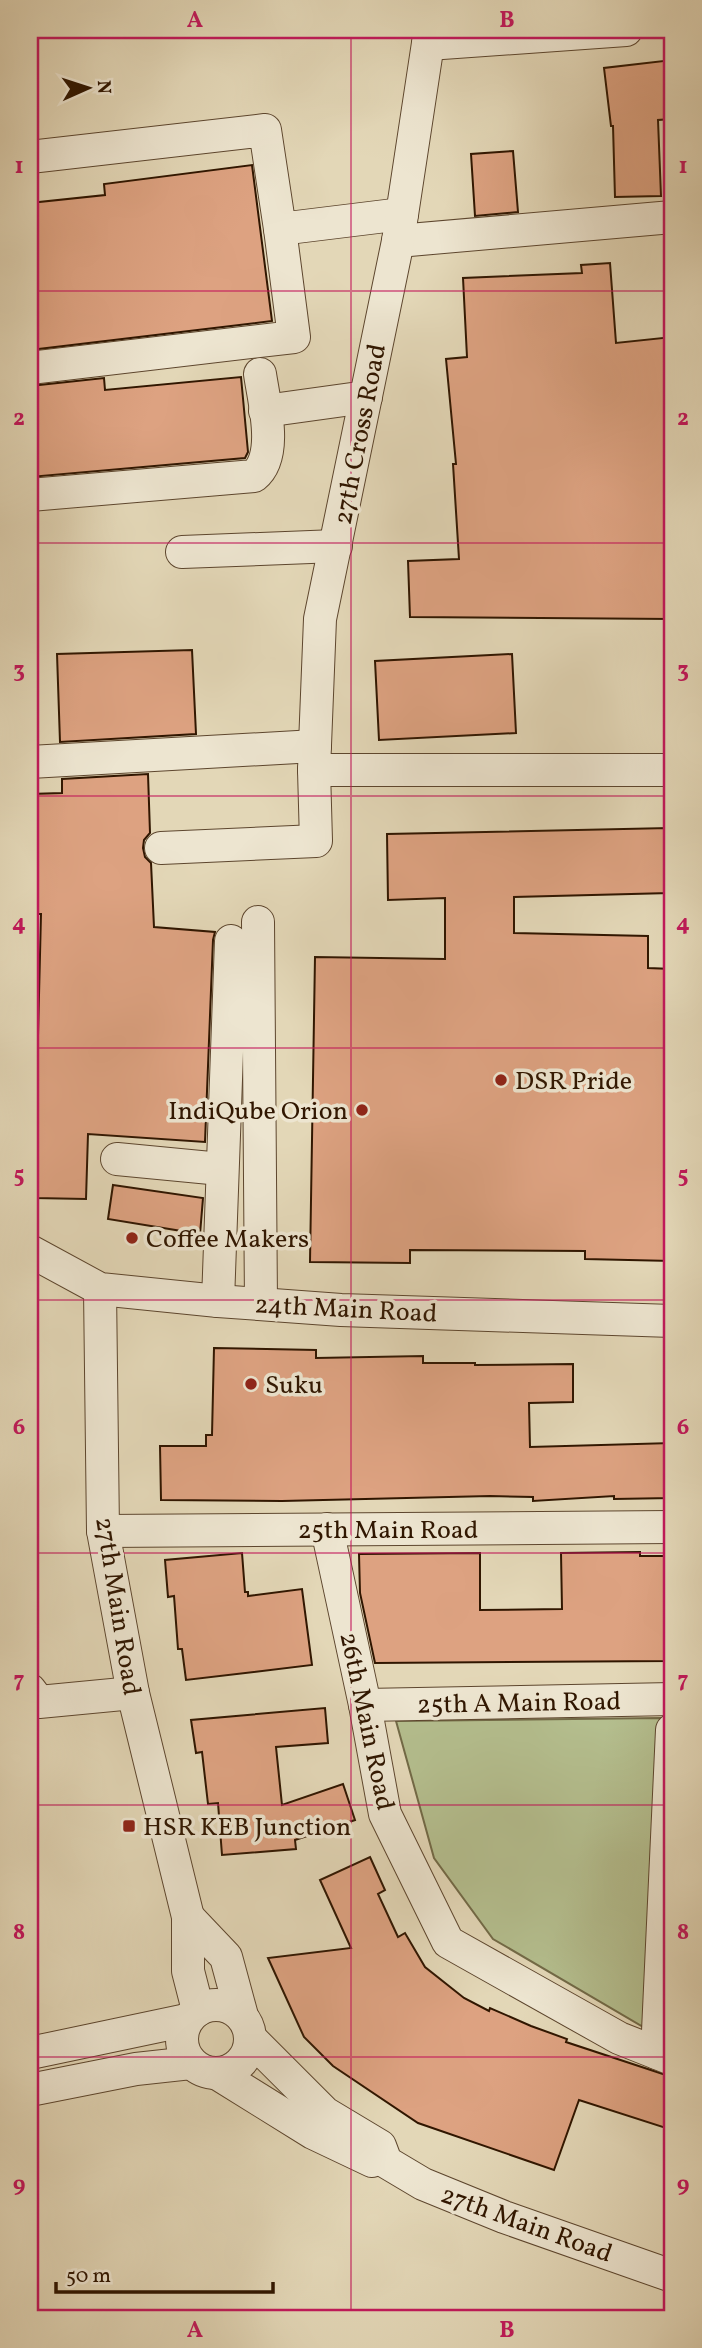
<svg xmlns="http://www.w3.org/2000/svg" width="702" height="2348" viewBox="0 0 702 2348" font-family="Vollkorn,serif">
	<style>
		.green { fill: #b4be8e; stroke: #726a47; stroke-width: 2 }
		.building { fill: #dda281; stroke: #301600; stroke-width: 2 }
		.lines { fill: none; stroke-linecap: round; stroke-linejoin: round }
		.minor-casing { stroke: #5d462e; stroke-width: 34 }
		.minor { stroke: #ede5d0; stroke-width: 32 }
		.grid { fill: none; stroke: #c2185b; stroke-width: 2; stroke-opacity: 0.55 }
		.poi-dot { fill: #8f2418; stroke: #ede5d0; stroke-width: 2.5 }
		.labels { text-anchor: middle; stroke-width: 7; stroke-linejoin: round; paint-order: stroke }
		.street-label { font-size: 26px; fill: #301600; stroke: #ede5d0 }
		.poi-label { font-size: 26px; fill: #301600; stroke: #ede5d0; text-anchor: start }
		.neatline { fill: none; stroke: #c2185b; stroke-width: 2.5 }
		.grid-label { font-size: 23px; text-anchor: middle; font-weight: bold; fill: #c2185b }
	</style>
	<rect width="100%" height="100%" fill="#e3d7b7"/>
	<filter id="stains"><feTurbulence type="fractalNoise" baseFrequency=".00286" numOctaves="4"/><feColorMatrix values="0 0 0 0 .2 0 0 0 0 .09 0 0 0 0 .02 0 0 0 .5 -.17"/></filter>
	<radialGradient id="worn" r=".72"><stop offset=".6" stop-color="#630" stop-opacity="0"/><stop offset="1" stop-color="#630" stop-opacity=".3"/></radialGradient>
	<path class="green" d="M660 1718 645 2028 493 1939 434 1858 396 1721Z"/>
	<g class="building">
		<path d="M672 60V119L658 120 661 196 615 197 613 126H611L604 68Z"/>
		<path d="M513 151 518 212 475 216 471 154Z"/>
		<path d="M252 165 272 321 30 350V203L105 195 104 184Z"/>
		<path d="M610 263 616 343 672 337V619L410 617 408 561 459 559 453 464H456L446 359 467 357 463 278 582 273 581 265Z"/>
		<path d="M241 377 248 452 245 458 30 477V386L104 378 105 390Z"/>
		<path d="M192 650 196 734 60 742 57 654Z"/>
		<path d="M512 654 516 733 379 740 375 661Z"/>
		<path d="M148 774 150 833 144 840 143 848 145 857 151 863 154 927 215 932 213 940 205 1142 88 1134 86 1199 34 1198 41 914H30V794L62 793V779Z"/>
		<path d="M669 828 670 893 514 897V933L648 936V968L672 969V1261L585 1259V1251L410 1250V1263L310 1262 315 957 445 959V898L388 900 387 834Z"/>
		<path d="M113 1185 203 1198 200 1234 108 1219Z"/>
		<path d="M214 1348 316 1350V1358L423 1356V1363H475V1365L573 1364V1402L529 1403 530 1447 672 1443V1498L614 1499V1496L533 1501V1497L490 1496 282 1501 161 1500 160 1446H206V1435H212Z"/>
		<path d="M640 1552V1556H672V1661L375 1663 360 1593 359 1554 480 1553V1610L562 1609 561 1553Z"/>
		<path d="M242 1553 245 1592H248V1596L302 1589 312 1665 186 1680 182 1649H178L174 1596 168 1597 165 1560Z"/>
		<path d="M325 1708 328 1743 276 1747 282 1805 343 1784 355 1820 295 1840 296 1849 222 1855 218 1803 208 1804 202 1752 196 1753 191 1720Z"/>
		<path d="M370 1857 385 1890 378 1894 398 1937 405 1933 425 1967 464 1998 489 2011 490 2008 531 2026 567 2039 566 2042 672 2077V2130L579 2100 554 2170 418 2123 333 2066 304 2037 268 1958 351 1948 320 1880Z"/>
	</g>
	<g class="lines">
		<g class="minor-casing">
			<g id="minor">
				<path d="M428 44 626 30"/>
				<path d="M30 157 265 130 280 229 402 214"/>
				<path d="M398 241 672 217"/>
				<path d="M30 368 294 337 280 229"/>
				<path d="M265 411 366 397"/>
				<path d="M30 495 254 476C279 456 264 402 260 374"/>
				<path d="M182 552 336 546"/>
				<path d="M30 762 315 746"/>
				<path d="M314 770H672"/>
				<path d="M161 848 316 841 314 770 320 619 398 241 430 30"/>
				<path d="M258 922 261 1304"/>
				<path d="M117 1159 221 1169"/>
				<path d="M30 1251 100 1289 218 1301 341 1310 672 1321"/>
				<path d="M100 1289 103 1531 133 1693 188 1917V1971L198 2010"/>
				<path d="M218 1301 231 941"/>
				<path d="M327 1529 365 1705 385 1814 448 1942 619 2038 672 2059"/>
				<path d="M103 1531 672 1527"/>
				<path d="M30 1690 39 1702 133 1693"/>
				<path d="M365 1705 672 1699"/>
				<path d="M188 1917 226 1957 242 2016"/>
				<circle cx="216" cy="2039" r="34"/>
				<path d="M251 2039 325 2113 380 2146 386 2162 423 2184 504 2217 672 2276"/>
				<path d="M30 2053 187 2020"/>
				<path d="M657 2053 672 1730"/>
				<path d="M218 2074 313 2133 372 2161"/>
				<path d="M30 2090 136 2069 191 2063"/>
			</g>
		</g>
		<use href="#minor" class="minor"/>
	</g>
	<path class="grid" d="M351 30V2318M30 291H672M30 543H672M30 796H672M30 1048H672M30 1300H672M30 1553H672M30 1805H672M30 2057H672"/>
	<g class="poi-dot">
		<circle cx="501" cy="1080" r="7"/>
		<circle cx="362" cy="1110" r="7"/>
		<circle cx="132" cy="1238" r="7"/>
		<circle cx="251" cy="1384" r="7"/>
		<rect x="122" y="1819" width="14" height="14" rx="3.5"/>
	</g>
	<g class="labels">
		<g class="street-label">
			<text transform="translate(359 434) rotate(-79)" y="9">27th Cross Road</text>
			<text transform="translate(346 1308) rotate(3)" y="9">24th Main Road</text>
			<text x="388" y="1538">25th Main Road</text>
			<text transform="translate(119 1606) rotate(81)" y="9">27th Main Road</text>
			<text transform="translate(519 1702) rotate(-1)" y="9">25th A Main Road</text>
			<text transform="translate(368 1721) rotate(78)" y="9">26th Main Road</text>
			<text transform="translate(527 2223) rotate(20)" y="9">27th Main Road</text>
		</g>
		<g class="poi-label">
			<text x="515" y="1089">DSR Pride</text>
			<text x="348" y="1119" text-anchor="end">IndiQube Orion</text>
			<text x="146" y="1247">Coffee Makers</text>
			<text x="265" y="1393">Suku</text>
			<text x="143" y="1835">HSR KEB Junction</text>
		</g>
	</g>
	<rect width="702" height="2348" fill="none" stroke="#e3d7b7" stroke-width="77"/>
	<g transform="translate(88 88) rotate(87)" stroke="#ede5d0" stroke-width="5" paint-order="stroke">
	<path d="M0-5L12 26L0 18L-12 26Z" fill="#301600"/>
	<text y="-10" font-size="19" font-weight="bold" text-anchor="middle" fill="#301600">N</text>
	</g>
	<path d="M56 2282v10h217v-10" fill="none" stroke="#301600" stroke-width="3.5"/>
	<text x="66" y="2282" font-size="21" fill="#301600" stroke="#ede5d0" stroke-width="5" paint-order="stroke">50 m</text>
	<rect x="38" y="38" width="626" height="2272" class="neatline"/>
	<g class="grid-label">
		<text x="195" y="27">A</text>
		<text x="507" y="27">B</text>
		<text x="19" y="173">1</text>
		<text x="683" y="173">1</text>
		<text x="19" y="425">2</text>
		<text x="683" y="425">2</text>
		<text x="19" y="677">3</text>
		<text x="683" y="677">3</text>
		<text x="19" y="930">4</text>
		<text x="683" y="930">4</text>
		<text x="19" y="1182">5</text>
		<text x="683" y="1182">5</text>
		<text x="19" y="1434">6</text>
		<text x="683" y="1434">6</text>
		<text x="19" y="1687">7</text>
		<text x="683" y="1687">7</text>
		<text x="19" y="1939">8</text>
		<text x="683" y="1939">8</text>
		<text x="19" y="2191">9</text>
		<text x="683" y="2191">9</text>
		<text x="195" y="2337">A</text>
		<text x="507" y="2337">B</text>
	</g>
	<rect width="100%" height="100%" filter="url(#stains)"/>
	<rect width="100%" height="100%" fill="url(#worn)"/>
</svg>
